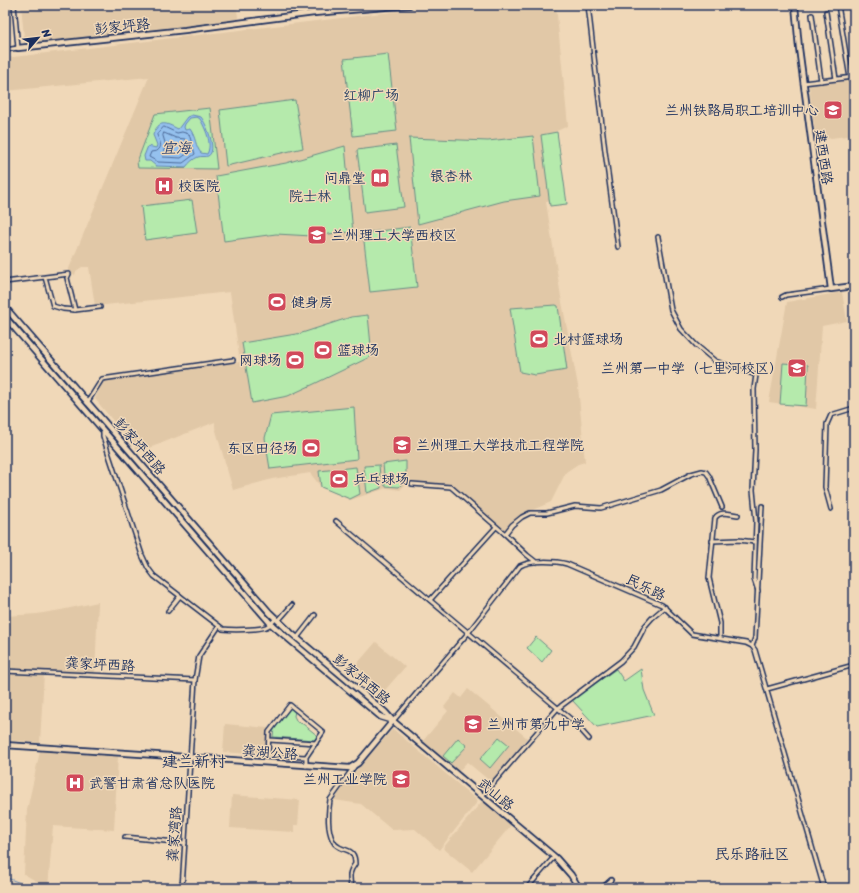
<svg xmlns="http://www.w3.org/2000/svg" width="859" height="893" viewBox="0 0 859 893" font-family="Sriracha,'LXGW WenKai TC',sans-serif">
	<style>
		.built { fill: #e1c8a7 }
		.green { fill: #b5eaac; stroke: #688c85 }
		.water { fill: #95c1ee; stroke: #6487b4; fill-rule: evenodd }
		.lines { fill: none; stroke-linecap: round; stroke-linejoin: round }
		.shore { stroke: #4c6998; stroke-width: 1 }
		.stream { stroke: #6487b4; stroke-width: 1 }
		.street-casing { stroke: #1b2f5e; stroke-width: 6 }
		.secondary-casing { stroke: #1b2f5e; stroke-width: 8 }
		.street { stroke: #f0d8b8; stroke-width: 3 }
		.secondary { stroke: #f0d8b8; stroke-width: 4.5 }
		.labels { text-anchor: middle; stroke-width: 3; stroke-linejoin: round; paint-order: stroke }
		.street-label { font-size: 14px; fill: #1b2f5e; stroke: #f0d8b8 }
		.park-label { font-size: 14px; fill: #2a4266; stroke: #f0d8b8 }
		.poi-label { font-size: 14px; fill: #1b2f5e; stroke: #f0d8b8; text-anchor: start }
		.water-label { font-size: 15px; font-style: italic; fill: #2d4574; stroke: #f0d8b8 }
		.neighbourhood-label { font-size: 15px; fill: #1b2f5e; stroke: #f0d8b8 }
		.quarter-label { font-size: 16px; fill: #1b2f5e; stroke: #f0d8b8 }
	</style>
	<rect width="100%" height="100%" fill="#f0d8b8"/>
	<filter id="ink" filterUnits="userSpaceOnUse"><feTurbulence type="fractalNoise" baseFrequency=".025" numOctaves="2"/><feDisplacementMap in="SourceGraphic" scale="8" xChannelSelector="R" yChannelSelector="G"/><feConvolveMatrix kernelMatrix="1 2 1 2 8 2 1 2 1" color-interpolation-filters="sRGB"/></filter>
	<g filter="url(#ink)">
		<g class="built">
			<path d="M21 5H236L239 22 25 47Z"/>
			<path d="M450 5H556L568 126 543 137 550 199 546 202 561 297 578 386 585 462 578 464 566 472 551 502 528 512 514 525 507 535 454 490 406 484 400 490 387 488 350 500 321 487 310 473 272 479 233 490 215 427V422L139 452 95 399 104 380 240 362 230 292 95 306 89 267H82L76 271 75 275 68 271 149 77 5 91V58Z"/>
			<path d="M854 80V135L816 140 809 85Z"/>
			<path d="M842 292 847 321 822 326 816 409 769 402 787 302Z"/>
			<path d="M98 602 95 676 44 673 40 743 5 740V616L37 614 61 610Z"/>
			<path d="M376 642 405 667 379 697 350 672Z"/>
			<path d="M468 689 527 738 491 782 467 762 458 772 422 742 448 711 444 707 455 693 461 698Z"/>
			<path d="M225 724 268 728 265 755 223 752Z"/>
			<path d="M393 729 478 801 439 850 415 829 392 830 361 804 334 800 359 767Z"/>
			<path d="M40 751 118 756 114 830 53 826 48 888 24 874 27 810Z"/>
			<path d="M232 795 300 800 298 825H294V832L230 828Z"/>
			<path d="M483 800 512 824 472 872 443 848Z"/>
		</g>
		<g class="green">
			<path d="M388 54 397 131 353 136 344 59Z"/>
			<path d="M295 100 303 148 226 166 220 110Z"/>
			<path d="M210 108 217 169 138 168 137 162 155 114Z"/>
			<path d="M557 132 567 204 550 206 541 135Z"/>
			<path d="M533 136 540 196 504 201 418 224 409 138 488 141Z"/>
			<path d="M396 145 404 207 365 212 357 150Z"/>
			<path d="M345 146 353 233 342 232 323 235 312 236 276 234 224 241 216 176 286 163Z"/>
			<path d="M192 200 197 233 145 240 141 206Z"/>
			<path d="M410 227 417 287 370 292 363 233Z"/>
			<path d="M556 305 558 306 567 370 535 375 520 372 510 308Z"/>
			<path d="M368 315 372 356 314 384 288 396 252 403 242 343 302 333 351 317Z"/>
			<path d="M783 363 808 365 806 406 780 404Z"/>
			<path d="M354 407 357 459 270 469 265 438 271 415Z"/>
			<path d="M406 461V479L399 487 385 486 383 464Z"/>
			<path d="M379 465 381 488 367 493 364 466Z"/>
			<path d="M356 467 360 494 350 499 321 487 319 471Z"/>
			<path d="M536 637 551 650 542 662 527 648Z"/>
			<path d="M616 669 624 681 641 669 644 690 654 715 597 727 572 700Z"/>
			<path d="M290 707 295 711 294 716 297 722 303 724 318 736 315 740 273 737 274 728Z"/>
			<path d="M499 737 509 745 490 768 480 759Z"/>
			<path d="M458 738 467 746 451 763 443 756Z"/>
		</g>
		<path class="water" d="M192 115 201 117C206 123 218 151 208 156 205 157 201 156 198 157 193 159 189 163 186 167L156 166 150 161H145L144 156 148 146 156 148 157 145 153 135C159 119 166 123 178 129L187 117ZM197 117 200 119C205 128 213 144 207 154L201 153C195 146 196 137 190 129L185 130 184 127 185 124 190 118Z"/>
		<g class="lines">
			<g class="shore">
				<path d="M164 127 177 133 182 132 189 134 195 154 183 163 158 162 149 157 151 152 157 151C164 146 159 141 157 135Z"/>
				<path d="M164 133 176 138 185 139 188 153 181 158 163 157 162 154 166 146 163 136Z"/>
			</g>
			<path class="stream" d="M5 879 7 878 34 888"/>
			<g class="street-casing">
				<g id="street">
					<path d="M588 5 605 151 618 247"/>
					<path d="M838 5 850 78"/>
					<path d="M852 5 854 16"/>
					<path d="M826 12 836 79"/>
					<path d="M812 15 821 81"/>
					<path d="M5 50 18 48 14 5"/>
					<path d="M803 83 854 77"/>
					<path d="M658 237 671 310 681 329 696 345 715 361 756 375 754 389 755 450 753 490 756 521 754 579 758 591"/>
					<path d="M5 282 69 274 67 278 75 310 63 309 53 306 45 277"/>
					<path d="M782 297 786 295 831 289"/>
					<path d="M75 310 100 307"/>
					<path d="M87 403 102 379 233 360"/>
					<path d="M103 431V436L108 452 142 555 148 568 154 576 223 629C231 630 258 630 266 627 270 625 273 622 276 618"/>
					<path d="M412 484 451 487 505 534 527 555 536 562"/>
					<path d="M831 509 825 487 827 424 831 415 854 408"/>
					<path d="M336 521 573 721 589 739"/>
					<path d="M505 534 512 525 522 517 530 513H547L575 506 601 508 661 490 691 474 702 471 706 472 709 476 722 507"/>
					<path d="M712 541 738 540 755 542"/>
					<path d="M430 600 496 527"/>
					<path d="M168 611 180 596"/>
					<path d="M278 621 292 605"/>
					<path d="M297 638 315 615"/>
					<path d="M720 638V623L709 578 715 518C720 510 730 514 738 515"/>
					<path d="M752 646 755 638 762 506"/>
					<path d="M5 671 195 680"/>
					<path d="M767 689 854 665"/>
					<path d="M393 721 468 633 520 566C531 560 555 561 567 564L662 605 692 634 746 643 752 646 755 650 824 888"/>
					<path d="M269 740 316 743"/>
					<path d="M306 766V757L323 732 290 705 269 732 268 755 306 757"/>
					<path d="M482 796 557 709 621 661 634 647 645 626 652 618 665 607"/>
					<path d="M125 837 185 843"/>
					<path d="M182 888 195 680 199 656 219 626"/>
					<path d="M351 888C350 877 348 873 355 864 355 846 344 853 335 844 327 833 328 813 330 800L354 767"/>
					<path d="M527 888 554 857"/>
					<path d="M602 888 611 880"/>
				</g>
			</g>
			<g class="secondary-casing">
				<g id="secondary">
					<path d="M312 5 314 13"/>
					<path d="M795 5 799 48 831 289 854 286"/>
					<path d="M18 48 185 30 314 13 409 5"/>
					<path d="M5 307 270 613 291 633 385 712 393 721 556 858 571 875 579 888"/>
					<path d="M5 317 271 624 381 717 391 720"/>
					<path d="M5 745 350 768 358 763 393 721"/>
				</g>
			</g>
			<use href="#street" class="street"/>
			<use href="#secondary" class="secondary"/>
		</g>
	</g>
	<defs>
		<g id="university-square" transform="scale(1)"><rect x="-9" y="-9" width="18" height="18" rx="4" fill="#d1495b" stroke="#f0d8b8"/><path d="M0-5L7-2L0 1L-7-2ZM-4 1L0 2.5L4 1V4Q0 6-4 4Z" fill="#fff"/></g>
		<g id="library-square" transform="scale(1)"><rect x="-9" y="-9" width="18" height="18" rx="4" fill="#d1495b" stroke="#f0d8b8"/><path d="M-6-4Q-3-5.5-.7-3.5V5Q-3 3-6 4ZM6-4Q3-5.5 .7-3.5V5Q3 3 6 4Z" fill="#fff"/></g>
		<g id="hospital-square" transform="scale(1)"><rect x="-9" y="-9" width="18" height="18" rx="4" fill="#d1495b" stroke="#f0d8b8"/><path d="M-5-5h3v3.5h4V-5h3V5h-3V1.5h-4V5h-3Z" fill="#fff"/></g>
		<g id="stadium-square" transform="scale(1)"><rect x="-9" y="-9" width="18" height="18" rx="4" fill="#d1495b" stroke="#f0d8b8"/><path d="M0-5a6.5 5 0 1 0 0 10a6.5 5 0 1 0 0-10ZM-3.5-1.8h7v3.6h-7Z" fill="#fff"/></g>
		<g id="school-square" transform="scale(1)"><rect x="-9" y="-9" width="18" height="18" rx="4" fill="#d1495b" stroke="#f0d8b8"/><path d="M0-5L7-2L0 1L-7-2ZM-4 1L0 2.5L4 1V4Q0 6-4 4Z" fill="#fff"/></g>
	</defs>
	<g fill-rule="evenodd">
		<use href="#university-square" x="833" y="110"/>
		<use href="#library-square" x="380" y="178"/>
		<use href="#hospital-square" x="164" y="186"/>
		<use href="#university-square" x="317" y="235"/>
		<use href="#stadium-square" x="277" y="302"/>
		<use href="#stadium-square" x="539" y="339"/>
		<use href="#stadium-square" x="323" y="350"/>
		<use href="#stadium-square" x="295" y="360"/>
		<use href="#school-square" x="797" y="368"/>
		<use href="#university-square" x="402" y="445"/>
		<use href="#stadium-square" x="311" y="448"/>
		<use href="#stadium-square" x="339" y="479"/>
		<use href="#school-square" x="473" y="724"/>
		<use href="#school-square" x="401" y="779"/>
		<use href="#hospital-square" x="75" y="783"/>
	</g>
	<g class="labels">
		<g class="street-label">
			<text transform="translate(122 26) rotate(-6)" y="5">彭家坪路</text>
			<text transform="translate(824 157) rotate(82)" y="5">建西西路</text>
			<text transform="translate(140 446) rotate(49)" y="5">彭家坪西路</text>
			<text transform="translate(646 587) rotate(26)" y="5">民乐路</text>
			<text transform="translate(100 664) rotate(3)" y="5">龚家坪西路</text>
			<text transform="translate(362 679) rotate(40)" y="5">彭家坪西路</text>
			<text transform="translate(270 752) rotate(4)" y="5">龚湖公路</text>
			<text transform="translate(496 794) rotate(40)" y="5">武山路</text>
			<text transform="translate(174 834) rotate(-86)" y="5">龚家湾路</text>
		</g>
		<g class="park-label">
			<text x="371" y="100">红柳广场</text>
			<text x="451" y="181">银杏林</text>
			<text x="310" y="201">院士林</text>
		</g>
		<g class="poi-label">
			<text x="819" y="115" text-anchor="end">兰州铁路局职工培训中心</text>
			<text x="366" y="183" text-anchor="end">问鼎堂</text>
			<text x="178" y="191">校医院</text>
			<text x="331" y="240">兰州理工大学西校区</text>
			<text x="291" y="307">健身房</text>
			<text x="553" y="344">北村篮球场</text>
			<text x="337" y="355">篮球场</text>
			<text x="281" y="365" text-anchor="end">网球场</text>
			<text x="783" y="373" text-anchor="end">兰州第一中学（七里河校区）</text>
			<text x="416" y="450">兰州理工大学技术工程学院</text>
			<text x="297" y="453" text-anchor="end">东区田径场</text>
			<text x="353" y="484">乒乓球场</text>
			<text x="487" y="729">兰州市第九中学</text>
			<text x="387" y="784" text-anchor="end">兰州工业学院</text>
			<text x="89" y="788">武警甘肃省总队医院</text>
		</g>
		<g class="water-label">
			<text x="176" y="153">宜海</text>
		</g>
		<g class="neighbourhood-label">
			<text x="752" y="859">民乐路社区</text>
		</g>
		<g class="quarter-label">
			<text x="194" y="767">建兰新村</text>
		</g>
	</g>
	<rect width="859" height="893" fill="none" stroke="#f0d8b8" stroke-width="20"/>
	<rect x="10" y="10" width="839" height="873" fill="none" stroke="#1b2f5e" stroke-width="1.5" filter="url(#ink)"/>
	<g transform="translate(38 38) rotate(62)" stroke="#f0d8b8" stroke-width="3" paint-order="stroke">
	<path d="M0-3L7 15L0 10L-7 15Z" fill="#1b2f5e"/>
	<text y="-6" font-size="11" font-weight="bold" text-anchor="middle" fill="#1b2f5e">N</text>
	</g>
</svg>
